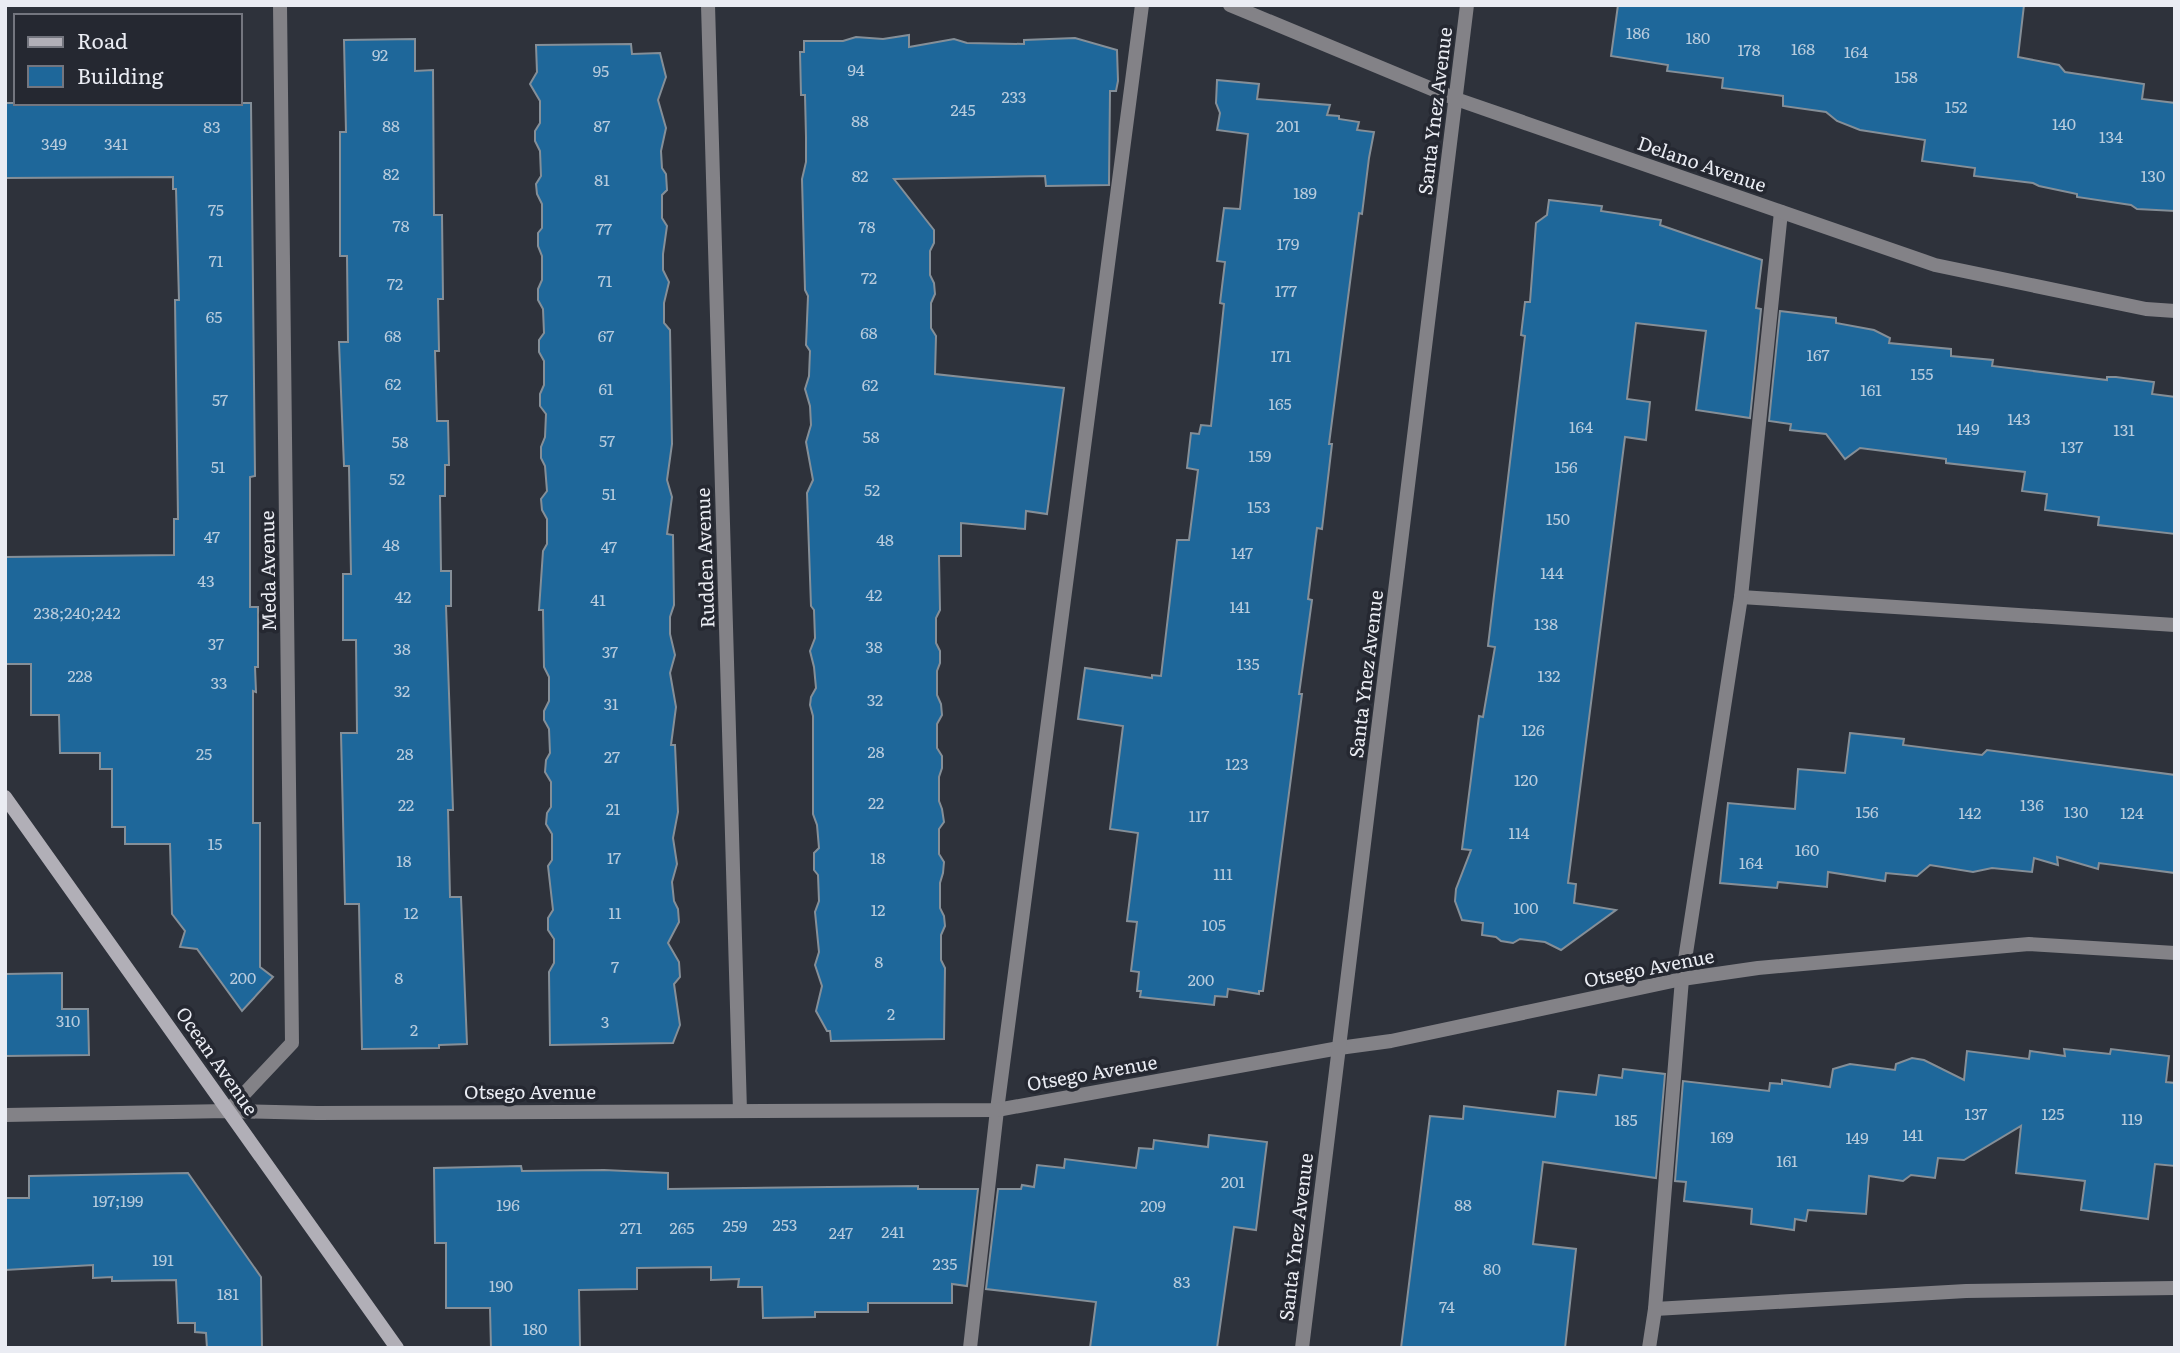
<svg xmlns="http://www.w3.org/2000/svg" width="2180" height="1353" viewBox="0 0 2180 1353" font-family="Literata,serif">
	<style>
		.building { fill: #1e679a; stroke: #858f98; stroke-width: 2 }
		.lines { fill: none; stroke-linecap: round; stroke-linejoin: round }
		.service { stroke: #838287; stroke-width: 14 }
		.minor { stroke: #838287; stroke-width: 14 }
		.secondary { stroke: #b1afb7; stroke-width: 14 }
		.labels { text-anchor: middle; stroke-width: 7; stroke-linejoin: round; paint-order: stroke }
		.number-label { font-size: 16px; fill: #b7cbdd }
		.street-label { font-size: 19px; fill: #eaecf3; stroke: #252831 }
	</style>
	<rect width="100%" height="100%" fill="#2e323b"/>
	<g class="building">
		<path d="M1618 5H2024L2018 57 2059 65 2065 72 2144 84 2142 99 2175 103V211L2137 209 2131 205 2077 197V194L2039 186 2033 183 1974 176 1975 168 1922 161 1925 140 1860 130 1837 121 1826 112 1783 106V96L1722 88 1723 78 1667 71 1668 65 1611 56Z"/>
		<path d="M909 35V47L954 39 967 43 1024 44V40L1075 38 1117 50 1118 81 1116 91H1110L1109 185 1046 186 1045 176 894 179 934 230V243L930 251V275L934 283 935 294 931 303V328L936 336 935 374 1064 388 1047 514 1026 511 1025 529 961 523V556H939L940 610 936 618V643L940 651V663L937 671V695L941 704 942 715 937 724V748L942 756V768L939 777V801L942 809 944 822 939 829V854L944 862 943 873 940 883V908L944 916 945 926 941 935V960L945 968 944 1039 831 1041 830 1031H827L816 1011 822 986 815 965 819 952 815 912 819 901 818 875 814 870V853L819 848 817 825 813 814V716L810 705 811 697 816 688 814 667 810 651 815 638 814 610 811 606 807 493 813 480 806 442 811 425 810 406 805 389 809 376 810 351 806 345 808 296 805 290 802 179 806 162V137L805 95H801L800 52H804V41H843L856 37 883 39Z"/>
		<path d="M415 39V71L433 70 434 215H442L443 299H438L439 351H435L437 421H448L449 465H445V496H440L441 571H451V606H446L453 810H448L450 897H461L467 1044 439 1045V1048L362 1049 359 904H345L341 733H357L356 640H343V574H351L349 466H344L339 342H348L347 256H340V132H346L344 40Z"/>
		<path d="M631 44 632 54 660 53 666 77 658 100 666 128 661 151 662 168 666 174 667 190 662 195V218L667 226 663 254V270L669 282 664 303V323L670 330 672 444 667 480 672 497 667 534 673 535 674 605 670 617V634L675 655 670 673 676 707 671 745H675L678 812 673 838 677 864 672 882 674 901 678 909 679 922 668 943 679 962 680 977 674 984 680 1025 673 1043 550 1045 549 972 554 963V939L548 930V918L553 910 548 866 552 860V834L546 824 547 813 551 807V782L545 772 546 760 550 753 549 729 544 720V711L549 701V677L544 667 543 610H539L543 551 547 544V519L542 510 541 499 547 491 545 466 541 458V447L545 437 546 414 540 406V394L544 385V361L539 352V340L544 333 543 309 538 300V289L542 280V256L538 246V233L542 228V204L537 194 536 184 541 176 540 151 535 141V131L540 123V101L530 84 537 72 536 45Z"/>
		<path d="M1217 80 1259 84 1257 99 1330 105 1327 115 1339 116V119L1359 122 1357 130 1374 132 1369 158 1362 214 1359 213 1329 444H1332L1322 529 1317 528 1308 599 1312 600 1299 694H1302L1263 991H1259V994L1228 989 1227 997 1215 996 1214 1005 1140 997 1141 991H1137L1139 972 1131 971 1137 922 1127 921 1138 833 1110 829 1123 726 1078 719 1085 668 1152 678V675L1161 676 1177 540H1189L1198 470 1187 468 1191 433 1199 434 1201 425 1211 426 1224 304 1220 303 1225 262 1217 261 1224 208 1240 209 1248 134 1217 130 1220 113 1216 103Z"/>
		<path d="M5 103H251L255 476 250 477V607H258V667H255L256 692 253 691V823H260V967L273 977 242 1011 197 949 180 947 185 931 172 914 170 844H125V827H112V769H100V753H60L59 715H31V664H5V557L174 555V519H178L175 300H179L176 189H173V177L5 178Z"/>
		<path d="M1549 200 1602 206 1601 211 1661 220 1660 225 1762 260 1756 308 1761 309 1750 418 1696 410 1706 331 1636 323 1627 399 1650 402 1646 440 1625 437 1568 883 1576 884 1574 903 1616 910 1561 950 1545 942 1520 939 1513 943 1501 941 1496 937 1482 935 1483 923 1462 920 1455 901 1456 889 1471 850 1462 849 1479 716 1483 717 1495 647 1488 646 1525 336 1521 335 1525 302H1530L1536 223 1547 215Z"/>
		<path d="M1780 311 1836 318V323L1874 330 1890 338 1889 343 1951 349V356L1993 360 1992 366 2107 380V377H2116L2154 382 2152 394 2175 397V534L2098 525 2099 517 2045 510 2047 494 2022 491 2025 472 1946 463V459L1860 448 1845 459 1826 434 1790 430 1791 424 1769 421Z"/>
		<path d="M1850 733 1904 739 1903 745 1982 755 1987 750 2175 775V873L2099 863 2098 869 2057 857 2058 865 2034 858 2032 872 1992 868 1973 872 1930 865 1917 876 1886 873 1885 881 1828 872 1827 887 1778 882 1777 888 1720 883 1728 803 1795 809 1798 769 1845 773Z"/>
		<path d="M62 973V1009H88L89 1055 5 1056V974Z"/>
		<path d="M2064 1049 2110 1054 2111 1049 2169 1056 2166 1082 2175 1083V1166L2155 1164 2148 1219 2081 1210 2085 1181 2016 1173 2021 1126 1964 1160 1938 1158 1935 1178 1911 1175 1903 1181 1869 1176 1866 1214 1808 1210 1806 1221 1795 1219 1794 1230 1751 1224 1752 1209 1684 1201 1686 1182 1675 1181 1683 1081 1769 1091 1770 1083 1782 1084V1080L1830 1087 1833 1069 1850 1064 1895 1070 1896 1064 1912 1058 1924 1060 1964 1080 1967 1051 2029 1059 2030 1051 2065 1056Z"/>
		<path d="M1623 1069 1665 1074 1656 1178 1543 1162 1533 1244 1576 1249 1565 1348H1401L1430 1116 1463 1119 1464 1106 1555 1117 1558 1091 1596 1095 1599 1075 1622 1078Z"/>
		<path d="M1209 1135 1267 1142 1256 1230 1234 1227 1217 1348H1090L1096 1302 986 1289 998 1189H1021L1022 1185 1034 1187 1037 1165 1064 1168 1065 1159 1136 1168 1139 1148 1153 1149 1154 1140 1208 1147Z"/>
		<path d="M521 1166 522 1171 604 1170 668 1173V1189L918 1186V1189H978L967 1286 952 1284V1303H868V1312H815V1317L763 1318 762 1287H738L739 1279 711 1280V1267L637 1268V1289L579 1290 580 1348H491L490 1308H446V1243H435L434 1168Z"/>
		<path d="M188 1173 261 1277 262 1348H207L206 1333 195 1332V1323H178L176 1280 112 1281V1277L93 1278V1265L5 1270V1198H29V1176Z"/>
	</g>
	<g class="lines">
		<g class="service">
			<path d="M1741 597 2175 625"/>
			<path d="M1655 1309 1966 1291 2175 1288"/>
			<path d="M970 1348 997 1110 1142 5"/>
			<path d="M1649 1348 1655 1309 1682 979 1741 597 1781 212"/>
		</g>
		<g class="minor">
			<path d="M708 5 740 1111"/>
			<path d="M1230 5 1456 99 1935 265 2146 309 2175 311"/>
			<path d="M228 1111 292 1043 280 5"/>
			<path d="M5 1115 228 1111 317 1113 997 1110 1339 1048 1391 1041 1682 979 1758 968 2029 944 2175 953"/>
			<path d="M1302 1348 1467 5"/>
		</g>
		<path class="secondary" d="M5 797 397 1348"/>
	</g>
	<g class="labels">
		<g class="number-label">
			<text x="1638" y="39">186</text>
			<text x="1698" y="44">180</text>
			<text x="1803" y="55">168</text>
			<text x="1749" y="56">178</text>
			<text x="1856" y="58">164</text>
			<text x="380" y="61">92</text>
			<text x="856" y="76">94</text>
			<text x="601" y="77">95</text>
			<text x="1906" y="83">158</text>
			<text x="1014" y="103">233</text>
			<text x="1956" y="113">152</text>
			<text x="963" y="116">245</text>
			<text x="860" y="127">88</text>
			<text x="2064" y="130">140</text>
			<text x="391" y="132">88</text>
			<text x="602" y="132">87</text>
			<text x="1288" y="132">201</text>
			<text x="212" y="133">83</text>
			<text x="2111" y="143">134</text>
			<text x="54" y="150">349</text>
			<text x="116" y="150">341</text>
			<text x="391" y="180">82</text>
			<text x="860" y="182">82</text>
			<text x="2153" y="182">130</text>
			<text x="602" y="186">81</text>
			<text x="1305" y="199">189</text>
			<text x="216" y="216">75</text>
			<text x="401" y="232">78</text>
			<text x="867" y="233">78</text>
			<text x="604" y="235">77</text>
			<text x="1288" y="250">179</text>
			<text x="216" y="267">71</text>
			<text x="869" y="284">72</text>
			<text x="605" y="287">71</text>
			<text x="395" y="290">72</text>
			<text x="1286" y="297">177</text>
			<text x="214" y="323">65</text>
			<text x="869" y="339">68</text>
			<text x="393" y="342">68</text>
			<text x="606" y="342">67</text>
			<text x="1818" y="361">167</text>
			<text x="1281" y="362">171</text>
			<text x="1922" y="380">155</text>
			<text x="393" y="390">62</text>
			<text x="870" y="391">62</text>
			<text x="606" y="395">61</text>
			<text x="1871" y="396">161</text>
			<text x="220" y="406">57</text>
			<text x="1280" y="410">165</text>
			<text x="2019" y="425">143</text>
			<text x="1581" y="433">164</text>
			<text x="1968" y="435">149</text>
			<text x="2124" y="436">131</text>
			<text x="871" y="443">58</text>
			<text x="607" y="447">57</text>
			<text x="400" y="448">58</text>
			<text x="2072" y="453">137</text>
			<text x="1260" y="462">159</text>
			<text x="218" y="473">51</text>
			<text x="1566" y="473">156</text>
			<text x="397" y="485">52</text>
			<text x="872" y="496">52</text>
			<text x="609" y="500">51</text>
			<text x="1259" y="513">153</text>
			<text x="1558" y="525">150</text>
			<text x="212" y="543">47</text>
			<text x="885" y="546">48</text>
			<text x="391" y="551">48</text>
			<text x="609" y="553">47</text>
			<text x="1242" y="559">147</text>
			<text x="1552" y="579">144</text>
			<text x="206" y="587">43</text>
			<text x="874" y="601">42</text>
			<text x="403" y="603">42</text>
			<text x="598" y="606">41</text>
			<text x="1240" y="613">141</text>
			<text x="77" y="619">238;240;242</text>
			<text x="1546" y="630">138</text>
			<text x="216" y="650">37</text>
			<text x="874" y="653">38</text>
			<text x="402" y="655">38</text>
			<text x="610" y="658">37</text>
			<text x="1248" y="670">135</text>
			<text x="80" y="682">228</text>
			<text x="1549" y="682">132</text>
			<text x="219" y="689">33</text>
			<text x="402" y="697">32</text>
			<text x="875" y="706">32</text>
			<text x="611" y="710">31</text>
			<text x="1533" y="736">126</text>
			<text x="876" y="758">28</text>
			<text x="204" y="760">25</text>
			<text x="405" y="760">28</text>
			<text x="612" y="763">27</text>
			<text x="1237" y="770">123</text>
			<text x="1526" y="786">120</text>
			<text x="876" y="809">22</text>
			<text x="406" y="811">22</text>
			<text x="2032" y="811">136</text>
			<text x="613" y="815">21</text>
			<text x="1867" y="818">156</text>
			<text x="2076" y="818">130</text>
			<text x="1970" y="819">142</text>
			<text x="2132" y="819">124</text>
			<text x="1199" y="822">117</text>
			<text x="1519" y="839">114</text>
			<text x="215" y="850">15</text>
			<text x="1807" y="856">160</text>
			<text x="614" y="864">17</text>
			<text x="878" y="864">18</text>
			<text x="404" y="867">18</text>
			<text x="1751" y="869">164</text>
			<text x="1223" y="880">111</text>
			<text x="1526" y="914">100</text>
			<text x="878" y="916">12</text>
			<text x="411" y="919">12</text>
			<text x="615" y="919">11</text>
			<text x="1214" y="931">105</text>
			<text x="879" y="968">8</text>
			<text x="615" y="973">7</text>
			<text x="243" y="984">200</text>
			<text x="399" y="984">8</text>
			<text x="1201" y="986">200</text>
			<text x="891" y="1020">2</text>
			<text x="68" y="1027">310</text>
			<text x="605" y="1028">3</text>
			<text x="414" y="1036">2</text>
			<text x="1976" y="1120">137</text>
			<text x="2053" y="1120">125</text>
			<text x="2132" y="1125">119</text>
			<text x="1626" y="1126">185</text>
			<text x="1913" y="1141">141</text>
			<text x="1722" y="1143">169</text>
			<text x="1857" y="1144">149</text>
			<text x="1787" y="1167">161</text>
			<text x="1233" y="1188">201</text>
			<text x="118" y="1207">197;199</text>
			<text x="508" y="1211">196</text>
			<text x="1463" y="1211">88</text>
			<text x="1153" y="1212">209</text>
			<text x="785" y="1231">253</text>
			<text x="735" y="1232">259</text>
			<text x="631" y="1234">271</text>
			<text x="682" y="1234">265</text>
			<text x="893" y="1238">241</text>
			<text x="841" y="1239">247</text>
			<text x="163" y="1266">191</text>
			<text x="945" y="1270">235</text>
			<text x="1492" y="1275">80</text>
			<text x="1182" y="1288">83</text>
			<text x="501" y="1292">190</text>
			<text x="228" y="1300">181</text>
			<text x="1447" y="1313">74</text>
			<text x="535" y="1335">180</text>
		</g>
		<g class="street-label">
			<text transform="translate(1435 111) rotate(-83)" y="7">Santa Ynez Avenue</text>
			<text transform="translate(1702 164) rotate(19)" y="7">Delano Avenue</text>
			<text transform="translate(705 558) rotate(-92)" y="7">Rudden Avenue</text>
			<text transform="translate(268 571) rotate(-91)" y="7">Meda Avenue</text>
			<text transform="translate(1366 674) rotate(-83)" y="7">Santa Ynez Avenue</text>
			<text transform="translate(1649 968) rotate(-11)" y="7">Otsego Avenue</text>
			<text transform="translate(217 1061) rotate(55)" y="7">Ocean Avenue</text>
			<text transform="translate(1092 1073) rotate(-10)" y="7">Otsego Avenue</text>
			<text x="530" y="1099">Otsego Avenue</text>
			<text transform="translate(1296 1237) rotate(-83)" y="7">Santa Ynez Avenue</text>
		</g>
	</g>
	<rect width="2180" height="1353" fill="none" stroke="#eaecf3" stroke-width="14"/>
	<rect x="14" y="14" width="228" height="91" fill="#252831" stroke="#74767f" stroke-width="2"/>
	<rect x="28" y="37" width="35" height="10" fill="#b1afb7" stroke="#74767f" stroke-width="2"/>
	<text x="77" y="49" font-size="21" fill="#eaecf3">Road</text>
	<rect x="28" y="66" width="35" height="21" fill="#1e679a" stroke="#74767f" stroke-width="2"/>
	<text x="77" y="84" font-size="21" fill="#eaecf3">Building</text>
</svg>
